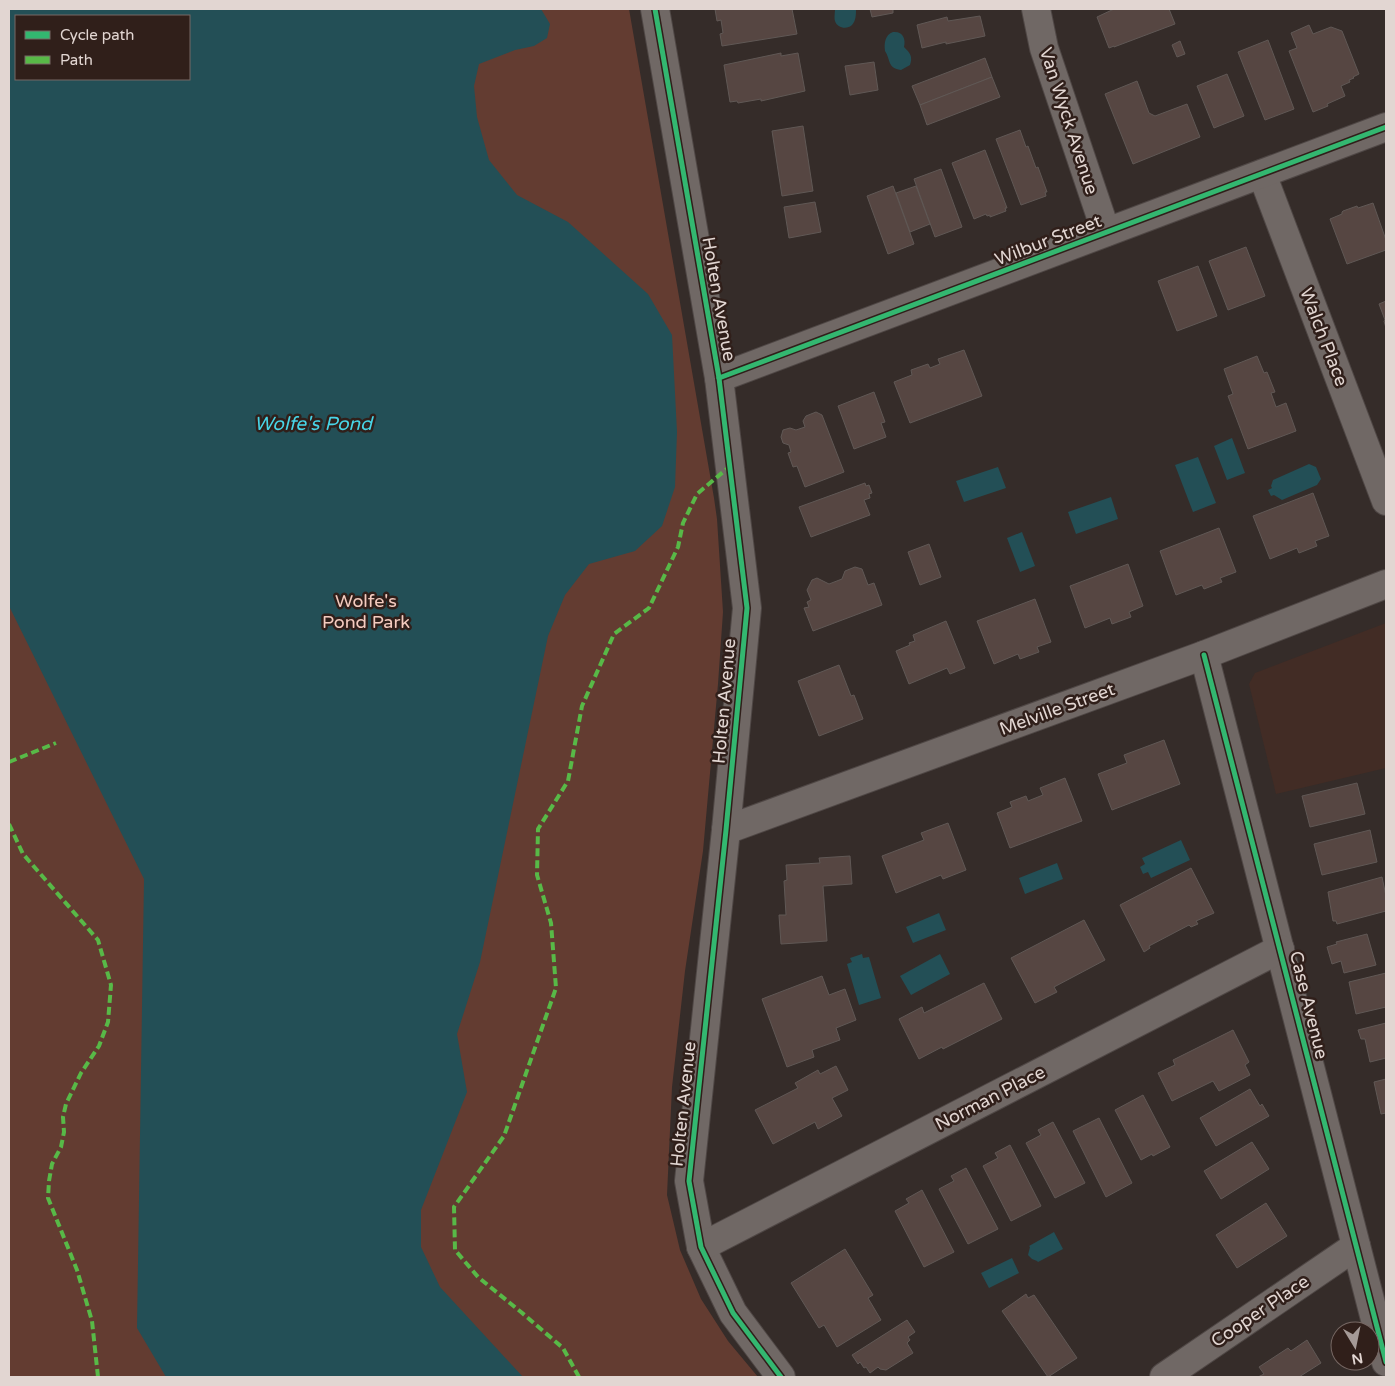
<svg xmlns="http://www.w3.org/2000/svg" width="1395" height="1386" viewBox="0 0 1395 1386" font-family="'Varela Round',sans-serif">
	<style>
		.built { fill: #422c25 }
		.green { fill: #633c31; fill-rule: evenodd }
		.water { fill: #234f56; fill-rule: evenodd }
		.building { fill: #564642; stroke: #605855 }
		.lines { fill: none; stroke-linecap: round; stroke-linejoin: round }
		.street-casing { stroke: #4f4745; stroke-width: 30 }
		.street { stroke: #706865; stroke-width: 28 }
		.quiet { stroke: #58b947; stroke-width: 4; stroke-dasharray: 8 4; stroke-linecap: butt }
		.cycleway-casing { stroke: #301f1a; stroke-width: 8 }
		.cycleway { stroke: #33b770; stroke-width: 5 }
		.labels { text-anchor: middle; stroke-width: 5; stroke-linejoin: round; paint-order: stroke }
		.street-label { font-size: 18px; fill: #e2d6d2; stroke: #301f1a }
		.park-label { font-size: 18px; fill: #f4ccc0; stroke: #301f1a }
		.water-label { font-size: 19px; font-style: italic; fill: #48d5e7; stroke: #301f1a }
	</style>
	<rect width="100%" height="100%" fill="#352c29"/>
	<path class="built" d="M1386 623V768L1276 794 1249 684 1255 673Z"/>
	<path class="green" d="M9 9H629L714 498 717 519 723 612 718 684 703 851 685 971 672 1087 667 1195 680 1250 701 1299 728 1341 758 1377H9ZM16 16H189V79H16Z"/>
	<g class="water">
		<path d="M9 9H541L550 24 547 38 534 46 515 50 479 64 474 86 477 117 489 160 517 195 568 222 648 294 672 335 677 432 675 487 662 526 635 551 589 564 565 595 548 636 480 962 457 1034 467 1092 421 1210V1247L440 1287 523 1377H166L137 1328 144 879 9 606ZM16 16H189V79H16Z"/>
		<path d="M835 9H856C856 14 856 21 852 25 847 30 837 28 835 21 834 18 835 12 835 9Z"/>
		<path d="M893 32C903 31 906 39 904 47 910 53 913 56 910 65L901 70C887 68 891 60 885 51 884 43 885 35 893 32Z"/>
		<path d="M1232 438 1245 473 1227 480 1214 446Z"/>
		<path d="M1198 457 1216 503 1193 512 1175 465Z"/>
		<path d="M1309 464 1316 467 1321 479 1317 485 1282 500 1274 495 1271 496 1268 490 1272 488 1271 486 1273 480Z"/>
		<path d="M998 467 1006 488 964 502 956 481Z"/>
		<path d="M1111 497 1118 519 1076 534 1068 512Z"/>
		<path d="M1022 532 1035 566 1020 572 1007 538Z"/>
		<path d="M1181 840 1190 860 1151 878 1148 872 1143 874 1140 867 1145 864 1142 858Z"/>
		<path d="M1057 863 1063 879 1025 894 1019 878Z"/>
		<path d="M939 913 946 930 913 943 906 927Z"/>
		<path d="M862 954 863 958 869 957 881 998 859 1005 847 964 852 962 850 958Z"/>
		<path d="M940 954 950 974 911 995 900 976Z"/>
		<path d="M1054 1232 1063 1249 1038 1262 1037 1261 1032 1259 1028 1255 1030 1247 1029 1246Z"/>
		<path d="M1012 1258 1019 1273 989 1288 981 1273Z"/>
	</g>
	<g class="building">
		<path d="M715 9H792L797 34 722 46 720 34 723 33 721 20 717 21Z"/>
		<path d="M870 9H893V13L872 17Z"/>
		<path d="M1114 9H1169L1175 24 1114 47V46L1109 48 1097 17Z"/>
		<path d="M980 16 985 36 946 44V42L922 48 917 25 947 17 948 21Z"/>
		<path d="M1309 25 1313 34 1331 27 1342 31 1359 74 1353 77 1354 78 1349 80 1350 82 1341 86 1345 96 1327 104 1328 106 1313 112 1289 51 1297 48 1291 33Z"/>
		<path d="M1268 40 1294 109 1265 120 1238 52Z"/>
		<path d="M1180 41 1185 54 1177 57 1172 45Z"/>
		<path d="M781 53V56L798 53 805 91 761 101V99L738 103 737 101 730 102 724 65Z"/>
		<path d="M985 58 992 77 920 105 912 86Z"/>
		<path d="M874 62 878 90 850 95 845 66Z"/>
		<path d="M1227 74 1244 116 1214 128 1197 86Z"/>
		<path d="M992 77 1000 97 927 125 920 105Z"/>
		<path d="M1137 81 1149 113 1155 116 1187 104 1200 137 1133 164 1105 94Z"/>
		<path d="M803 126 813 191 782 196 772 131Z"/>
		<path d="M1020 130 1026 147 1028 146 1036 168 1038 167 1047 192H1045L1046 196 1021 205 996 139Z"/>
		<path d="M985 150 1007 208H1005L1006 211 990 217V215L987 216 986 214 974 219 952 163Z"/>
		<path d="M941 169 962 227 935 237 914 179Z"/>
		<path d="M893 186 914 244 888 254 867 196Z"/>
		<path d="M916 186 930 224 910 232 896 193Z"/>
		<path d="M815 202 821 232 789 238 784 207Z"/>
		<path d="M1373 203 1386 240V250L1347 264 1330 219 1342 214V212L1343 211 1357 206 1358 208Z"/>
		<path d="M1246 247 1265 296 1228 310 1209 261Z"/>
		<path d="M1198 266 1217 316 1177 331 1158 281Z"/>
		<path d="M1386 301V328L1384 321 1385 320 1379 304Z"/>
		<path d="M964 350 982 396 910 423 894 382 912 375 911 370 928 364 930 368 940 364 938 359Z"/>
		<path d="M1257 356 1264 373 1267 372 1275 392 1271 393 1276 407 1286 403 1296 431 1248 449 1228 396 1233 394 1224 369Z"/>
		<path d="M874 392 885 422 881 423 886 437 854 449 838 406Z"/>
		<path d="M816 412 822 415 844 472 805 487 797 466 793 467 788 453 791 452 789 445 783 443 781 437 783 430 790 428 796 430 805 427 803 421 806 416Z"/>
		<path d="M865 483 866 486 869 485 872 493 869 494 870 498 864 500 870 515 811 537 799 507Z"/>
		<path d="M1313 493 1329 536 1315 541 1317 546 1299 553 1297 548 1270 559 1253 516Z"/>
		<path d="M1219 528 1236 572 1220 578 1222 582 1204 589 1202 585 1176 595 1160 551Z"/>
		<path d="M929 544 941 577 920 585 908 552Z"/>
		<path d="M1128 564 1143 606 1129 612 1131 617 1112 624 1110 618 1085 628 1070 586Z"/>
		<path d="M855 567 862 569 868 585 874 583 882 605 813 631 804 608 809 607 807 602 811 600 807 590 812 580 817 578 829 584 842 579 845 571Z"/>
		<path d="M1035 599 1051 642 1037 647 1039 652 1020 659 1018 654 994 664 977 621Z"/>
		<path d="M946 621 965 668 950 674 947 668 909 684 896 651 910 645 909 643 915 641 913 635Z"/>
		<path d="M839 665 851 696 854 695 863 719 819 736 798 681Z"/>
		<path d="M1164 740 1180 784 1112 810 1098 774 1127 763 1124 755Z"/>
		<path d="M1065 778 1082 821 1010 848 997 813 1012 807 1010 802 1026 796 1028 801 1043 795 1040 788Z"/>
		<path d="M1357 783 1365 814 1310 827 1302 796Z"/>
		<path d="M948 823 966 870 943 879 941 875 896 893 882 856 924 840 921 833Z"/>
		<path d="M1370 830 1377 862 1322 875 1314 844Z"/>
		<path d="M850 856 852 884 823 886 827 941 781 944 779 915H786L784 881 787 880 786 865 820 863 819 858Z"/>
		<path d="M1191 868 1214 913 1196 921 1198 924 1191 927 1189 925 1149 946 1150 948 1144 952 1120 905Z"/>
		<path d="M1382 877 1386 896V911L1337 924 1336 921H1333L1328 892Z"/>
		<path d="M1084 920 1105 960 1054 987 1057 992 1035 1003 1011 958Z"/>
		<path d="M1367 934 1376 965 1344 973 1341 961 1332 964 1327 947 1337 944 1336 942Z"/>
		<path d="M1386 973V1007L1356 1014 1349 982Z"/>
		<path d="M822 976 829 995 845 989 856 1020 836 1028 840 1040 812 1050 814 1057 787 1067 762 999Z"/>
		<path d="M984 983 1002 1019 943 1049 942 1047 919 1059 899 1019 922 1007 924 1013Z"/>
		<path d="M1386 1023V1058L1370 1062 1365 1039H1361L1358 1030Z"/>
		<path d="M1233 1030 1249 1062 1245 1065 1250 1075 1219 1091 1213 1081 1172 1101 1158 1073 1175 1065 1173 1060Z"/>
		<path d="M836 1066 848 1090 832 1098 842 1116 818 1129 815 1122 773 1144 755 1110 798 1088 795 1083 818 1070 820 1074Z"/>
		<path d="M1386 1079V1113L1381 1114 1374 1082Z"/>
		<path d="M1250 1089 1260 1106 1262 1104 1269 1116 1216 1146 1200 1118Z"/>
		<path d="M1143 1095 1170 1147 1153 1156 1152 1154 1141 1160 1115 1110Z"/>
		<path d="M1099 1118 1132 1183 1106 1197 1073 1131Z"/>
		<path d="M1053 1122 1085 1183 1055 1198 1026 1143 1041 1135 1038 1130Z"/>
		<path d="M1252 1142 1269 1169 1221 1199 1204 1171Z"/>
		<path d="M1010 1145 1041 1206 1011 1221 983 1166 998 1158 995 1153Z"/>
		<path d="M966 1168 998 1229 968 1244 939 1189 954 1181 951 1176Z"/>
		<path d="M922 1190 954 1252 924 1267 895 1211 909 1203 906 1199Z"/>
		<path d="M1266 1203 1287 1236 1237 1268 1216 1235Z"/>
		<path d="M845 1249 873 1295 868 1298 881 1320 837 1347 824 1325 819 1328 791 1283Z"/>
		<path d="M1026 1294 1028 1298 1034 1295 1077 1358 1048 1377 1002 1311Z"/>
		<path d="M907 1320 915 1332 908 1337 910 1340 907 1343 913 1353 886 1370 880 1369 878 1367 870 1373 866 1367 864 1368 860 1362 858 1364 852 1355Z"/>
		<path d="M1307 1340 1321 1363 1299 1377H1258L1264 1374 1259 1367 1288 1348 1291 1351Z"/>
	</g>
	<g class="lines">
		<g class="street-casing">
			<g id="street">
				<path d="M655 9 719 378 747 608 726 830 689 1181 701 1247 733 1313 781 1377"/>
				<path d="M1036 9 1044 48 1106 232"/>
				<path d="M1262 174 1386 501"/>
				<path d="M719 378 1386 127"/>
				<path d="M1204 655 1386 1362"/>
				<path d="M726 830 1204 655 1386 584"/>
				<path d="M701 1247 1280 949"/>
				<path d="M1164 1377 1356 1246"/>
			</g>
		</g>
		<use href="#street" class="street"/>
		<g class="quiet">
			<path d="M9 762 56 743"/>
			<path d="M9 824 23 854 98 940 111 985 108 1022 99 1046 81 1073 66 1104 63 1117 64 1132 61 1147 52 1164 49 1181 48 1198 77 1270 92 1321 98 1377"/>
			<path d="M579 1377 563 1348 521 1312 478 1277 455 1250 454 1207 504 1136 556 988 551 923 537 875 538 829 568 781 582 706 614 634 649 608 678 547 683 523 697 494 729 467"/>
		</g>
		<g class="cycleway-casing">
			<g id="cycleway">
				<path d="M655 9 719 378 747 608 726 830 689 1181 701 1247 733 1313 781 1377"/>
				<path d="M719 378 1386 127"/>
				<path d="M1204 655 1386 1362"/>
			</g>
		</g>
		<use href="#cycleway" class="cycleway"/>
	</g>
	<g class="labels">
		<g class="street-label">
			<text transform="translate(1069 121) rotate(72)" y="6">Van Wyck Avenue</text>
			<text transform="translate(1048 240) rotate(-21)" y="6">Wilbur Street</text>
			<text transform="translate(719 299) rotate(80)" y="6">Holten Avenue</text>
			<text transform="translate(1324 337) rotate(69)" y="6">Walch Place</text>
			<text transform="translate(724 701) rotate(-85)" y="6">Holten Avenue</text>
			<text transform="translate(1057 709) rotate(-20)" y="6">Melville Street</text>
			<text transform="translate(1309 1005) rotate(76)" y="6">Case Avenue</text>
			<text transform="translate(990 1098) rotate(-27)" y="6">Norman Place</text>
			<text transform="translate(683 1104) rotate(-84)" y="6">Holten Avenue</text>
			<text transform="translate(1260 1311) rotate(-34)" y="6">Cooper Place</text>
		</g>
		<g class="park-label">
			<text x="366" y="607">Wolfe's<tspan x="366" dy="21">Pond Park</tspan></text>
		</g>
		<g class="water-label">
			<text x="313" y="430">Wolfe's Pond</text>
		</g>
	</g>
	<rect width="1395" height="1386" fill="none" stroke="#e2d6d2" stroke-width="20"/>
	<rect x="15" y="15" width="175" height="65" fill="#301f1a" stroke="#776864"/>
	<rect x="25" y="31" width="25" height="8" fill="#33b770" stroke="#776864"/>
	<text x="60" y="40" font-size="15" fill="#e2d6d2">Cycle path</text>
	<rect x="25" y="56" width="25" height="8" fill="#58b947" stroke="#776864"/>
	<text x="60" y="65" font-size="15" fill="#e2d6d2">Path</text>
	<g transform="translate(1355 1346) rotate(170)"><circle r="24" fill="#301f1a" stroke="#776864"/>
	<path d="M0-4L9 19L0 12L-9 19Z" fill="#a59a97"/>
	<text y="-8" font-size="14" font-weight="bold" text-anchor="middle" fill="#e2d6d2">N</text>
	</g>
</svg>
